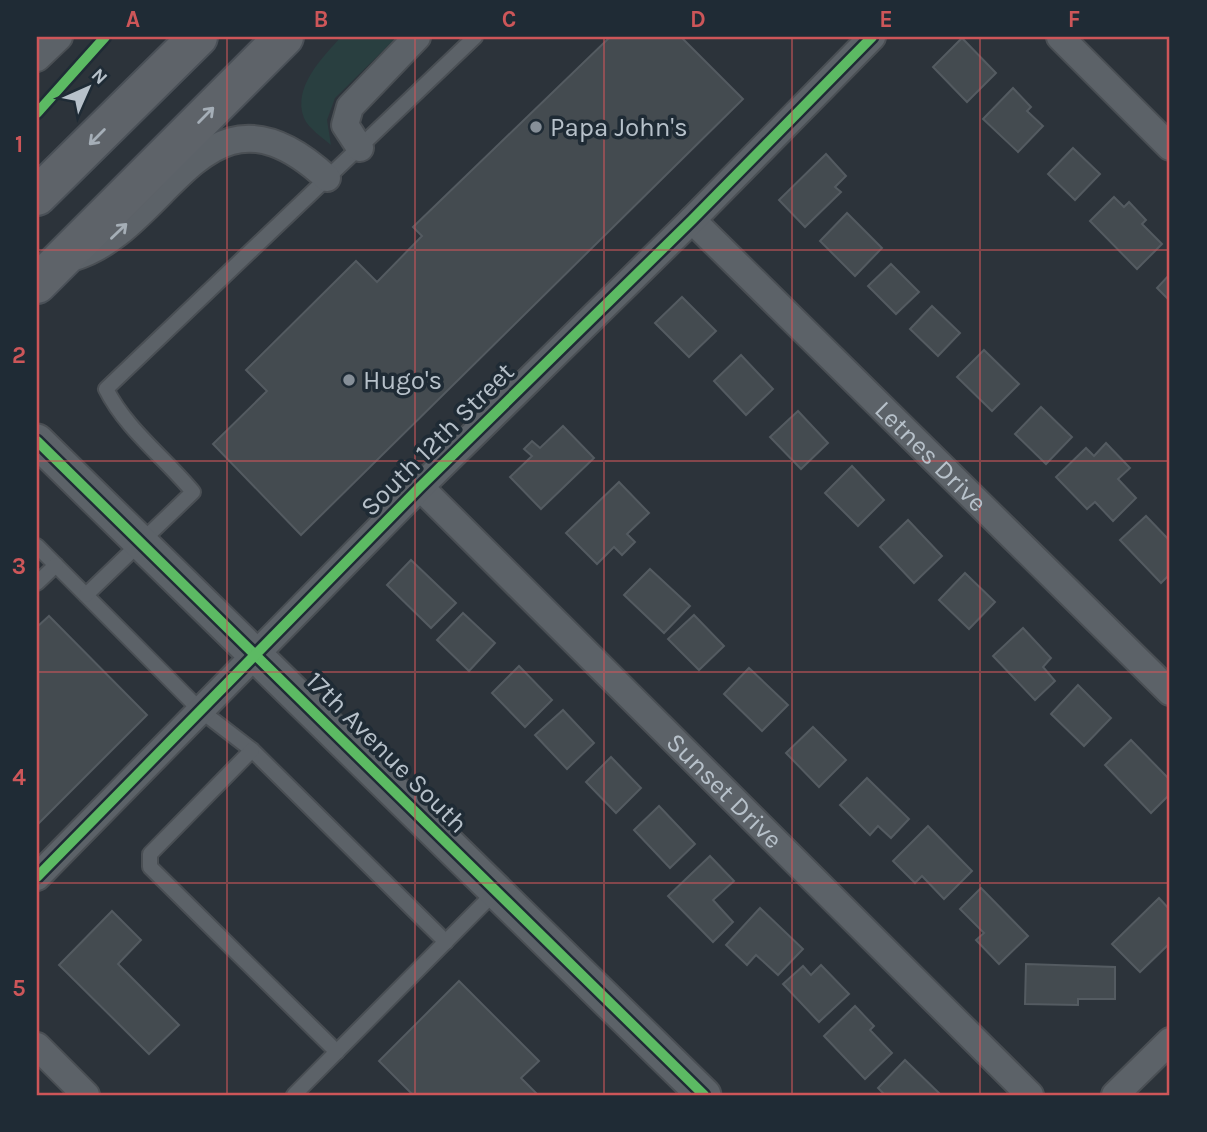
<svg xmlns="http://www.w3.org/2000/svg" width="1207" height="1132" viewBox="0 0 1207 1132" font-family="Karla,sans-serif">
	<style>
		.green { fill: #293f40 }
		.building { fill: #444b50; stroke: #545b61; stroke-width: 2 }
		.lines { fill: none; stroke-linecap: round; stroke-linejoin: round }
		.service-casing { stroke: #4a4f54; stroke-width: 18 }
		.minor-casing { stroke: #4a4f54; stroke-width: 30 }
		.tertiary-casing { stroke: #4a4f54; stroke-width: 37 }
		.primary-casing { stroke: #4a5057; stroke-width: 42 }
		.service { stroke: #5c6268; stroke-width: 14 }
		.minor { stroke: #5c6268; stroke-width: 26 }
		.tertiary { stroke: #5c6268; stroke-width: 33 }
		.primary { stroke: #5e6369; stroke-width: 38 }
		.cycleway-casing { stroke: #1f2b35; stroke-width: 15 }
		.cycleway { stroke: #5cba63; stroke-width: 10 }
		.oneway { stroke: #a5aeb7 }
		.oneway2 { stroke: #a5aeb6 }
		.grid { fill: none; stroke: #cd5659; stroke-width: 2; stroke-opacity: 0.55 }
		.poi-dot { fill: #868f98; stroke: #1f2b35; stroke-width: 2.5 }
		.labels { text-anchor: middle; stroke-width: 7; stroke-linejoin: round; paint-order: stroke }
		.poi-label { font-size: 26px; fill: #b7c1ca; stroke: #1f2b35; text-anchor: start }
		.street-label { font-size: 26px; fill: #b7c1ca; stroke: #1f2b35 }
		.neatline { fill: none; stroke: #cd5659; stroke-width: 2.5 }
		.grid-label { font-size: 23px; text-anchor: middle; font-weight: bold; fill: #cd5659 }
	</style>
	<rect width="100%" height="100%" fill="#2c333a"/>
	<path class="green" d="M341 37H397L335 98 327 120 331 145C323 138 308 128 304 118 292 87 323 57 341 37Z"/>
	<g class="building">
		<path d="M610 37H681L743 99 301 535 213 444 267 391 246 370 356 261 377 282 422 236 413 227Z"/>
		<path d="M962 38 996 73 967 102 933 67Z"/>
		<path d="M1013 88 1031 107 1027 111 1043 126 1018 152 983 119Z"/>
		<path d="M1073 148 1100 174 1075 200 1048 174Z"/>
		<path d="M826 154 846 176 835 187 841 192 805 227 779 200Z"/>
		<path d="M1114 197 1124 207 1129 202 1146 220 1142 224 1162 244 1137 269 1090 221Z"/>
		<path d="M847 213 882 248 855 276 820 241Z"/>
		<path d="M891 264 919 292 896 314 868 286Z"/>
		<path d="M1170 274V301L1157 288Z"/>
		<path d="M682 297 716 331 689 357 655 323Z"/>
		<path d="M932 306 960 333 938 356 910 329Z"/>
		<path d="M984 350 1019 384 992 411 957 377Z"/>
		<path d="M741 355 773 389 746 415 714 381Z"/>
		<path d="M1041 407 1072 437 1046 464 1015 434Z"/>
		<path d="M798 411 828 443 801 469 770 437Z"/>
		<path d="M563 426 594 458 541 509 510 477 532 456 524 449 532 441 540 448Z"/>
		<path d="M1106 443 1130 468 1118 479 1136 498 1113 521 1095 502 1087 509 1056 477 1086 448 1094 456Z"/>
		<path d="M852 466 884 500 858 526 825 493Z"/>
		<path d="M619 482 649 513 627 534 635 542 622 555 614 547 597 564 566 533Z"/>
		<path d="M1146 516 1170 541V574L1161 583 1120 540Z"/>
		<path d="M908 520 942 556 914 583 880 547Z"/>
		<path d="M411 560 456 603 431 628 387 585Z"/>
		<path d="M650 569 690 606 664 633 624 595Z"/>
		<path d="M965 573 995 602 969 629 939 600Z"/>
		<path d="M463 613 495 643 469 671 437 640Z"/>
		<path d="M694 615 724 646 699 670 668 639Z"/>
		<path d="M49 616 147 715 37 825V627Z"/>
		<path d="M1023 628 1051 658 1043 667 1055 681 1035 700 993 656Z"/>
		<path d="M519 666 552 700 525 727 492 693Z"/>
		<path d="M749 668 788 705 762 731 724 694Z"/>
		<path d="M1078 685 1111 718 1084 746 1051 714Z"/>
		<path d="M563 710 594 743 567 769 535 735Z"/>
		<path d="M813 727 846 760 819 787 786 753Z"/>
		<path d="M1131 740 1170 780V794L1151 813 1105 765Z"/>
		<path d="M611 757 641 788 616 813 586 782Z"/>
		<path d="M867 778 909 819 891 838 878 826 870 835 840 805Z"/>
		<path d="M659 806 695 844 670 868 634 830Z"/>
		<path d="M928 826 972 871 944 899 922 876 915 883 893 861Z"/>
		<path d="M710 856 734 881 713 900 733 922 713 942 668 896Z"/>
		<path d="M981 888 1028 936 999 964 976 940 984 933 960 909Z"/>
		<path d="M1159 898 1170 910V943L1140 972 1112 944Z"/>
		<path d="M760 908 803 949 778 975 756 955 747 965 726 945Z"/>
		<path d="M112 911 141 940 118 964 179 1025 149 1054 59 965Z"/>
		<path d="M1026 964 1115 967V999H1078V1005L1025 1004Z"/>
		<path d="M821 965 849 994 819 1022 783 984 803 966 811 975Z"/>
		<path d="M459 981 539 1061 521 1078 538 1095H413L379 1061Z"/>
		<path d="M855 1006 874 1026 870 1030 892 1053 865 1079 824 1036Z"/>
		<path d="M905 1060 941 1095H885L878 1088Z"/>
	</g>
	<g class="lines">
		<g class="service-casing">
			<g id="service">
				<path d="M37 546 200 710 252 750 446 942"/>
				<path d="M37 583 56 565"/>
				<path d="M86 595 193 492C165 458 126 429 106 389L475 37"/>
				<path d="M252 750 150 854V867L337 1052"/>
				<path d="M294 1095 496 891"/>
			</g>
		</g>
		<g class="minor-casing">
			<g id="minor">
				<path d="M1060 37 1170 147"/>
				<path d="M37 58 59 37"/>
				<path d="M360 148 345 125 350 107 417 37"/>
				<path id="s1" d="M692 220 1170 692"/>
				<path d="M71 258C170 231 204 64 327 178"/>
				<path id="s2" d="M420 487 1030 1095"/>
				<path d="M37 877 420 487 692 220 872 37"/>
				<path d="M37 1046 86 1095"/>
				<path d="M1115 1095 1170 1041"/>
			</g>
		</g>
		<g class="tertiary-casing">
			<path id="tertiary" d="M37 441 704 1095"/>
		</g>
		<g class="primary-casing">
			<g id="primary">
				<path d="M37 196 198 37"/>
				<path d="M37 284 284 37"/>
			</g>
		</g>
		<use href="#service" class="service"/>
		<use href="#minor" class="minor"/>
		<use href="#tertiary" class="tertiary"/>
		<use href="#primary" class="primary"/>
		<g class="cycleway-casing">
			<g id="cycleway">
				<path d="M37 113 105 37"/>
				<path d="M37 441 704 1095"/>
				<path d="M37 877 420 487 692 220 872 37"/>
			</g>
		</g>
		<use href="#cycleway" class="cycleway"/>
	</g>
	<defs><path id="oneway-shaft" d="M-6 0H5M1.5-3L5.5 0L1.5 3" fill="none" stroke-width="1.6" stroke-linecap="round" stroke-linejoin="round" transform="scale(1.75)"/></defs>
	<g class="oneway">
		<use href="#oneway-shaft" transform="translate(206 115) rotate(-45)"/>
		<use href="#oneway-shaft" transform="translate(97 137) rotate(135)"/>
	</g>
	<use class="oneway2" href="#oneway-shaft" transform="translate(119 231) rotate(-44)"/>
	<path class="grid" d="M227 37V1095M415 37V1095M604 37V1095M792 37V1095M980 37V1095M37 250H1170M37 461H1170M37 672H1170M37 883H1170"/>
	<g class="poi-dot">
		<circle cx="536" cy="127" r="7"/>
		<circle cx="349" cy="380" r="7"/>
	</g>
	<g class="labels">
		<g class="poi-label">
			<text x="550" y="136">Papa John's</text>
			<text x="363" y="389">Hugo's</text>
		</g>
		<g class="street-label">
			<text transform="translate(437 439) rotate(-45)" y="9">South 12th Street</text>
			<text dy="9" stroke="none"><textPath href="#s1" startOffset="336">Letnes Drive</textPath></text>
			<text transform="translate(387 752) rotate(45)" y="9">17th Avenue South</text>
			<text dy="9" stroke="none"><textPath href="#s2" startOffset="430">Sunset Drive</textPath></text>
		</g>
	</g>
	<rect width="1207" height="1132" fill="none" stroke="#1f2b35" stroke-width="77"/>
	<g transform="translate(88 88) rotate(45)" stroke="#1f2b35" stroke-width="5" paint-order="stroke">
	<path d="M0-5L12 26L0 18L-12 26Z" fill="#b7c1ca"/>
	<text y="-10" font-size="19" font-weight="bold" text-anchor="middle" fill="#b7c1ca">N</text>
	</g>
	<rect x="38" y="38" width="1130" height="1056" class="neatline"/>
	<g class="grid-label">
		<text x="133" y="27">A</text>
		<text x="321" y="27">B</text>
		<text x="509" y="27">C</text>
		<text x="698" y="27">D</text>
		<text x="886" y="27">E</text>
		<text x="1074" y="27">F</text>
		<text x="19" y="152">1</text>
		<text x="19" y="363">2</text>
		<text x="19" y="574">3</text>
		<text x="19" y="785">4</text>
		<text x="19" y="996">5</text>
	</g>
</svg>
